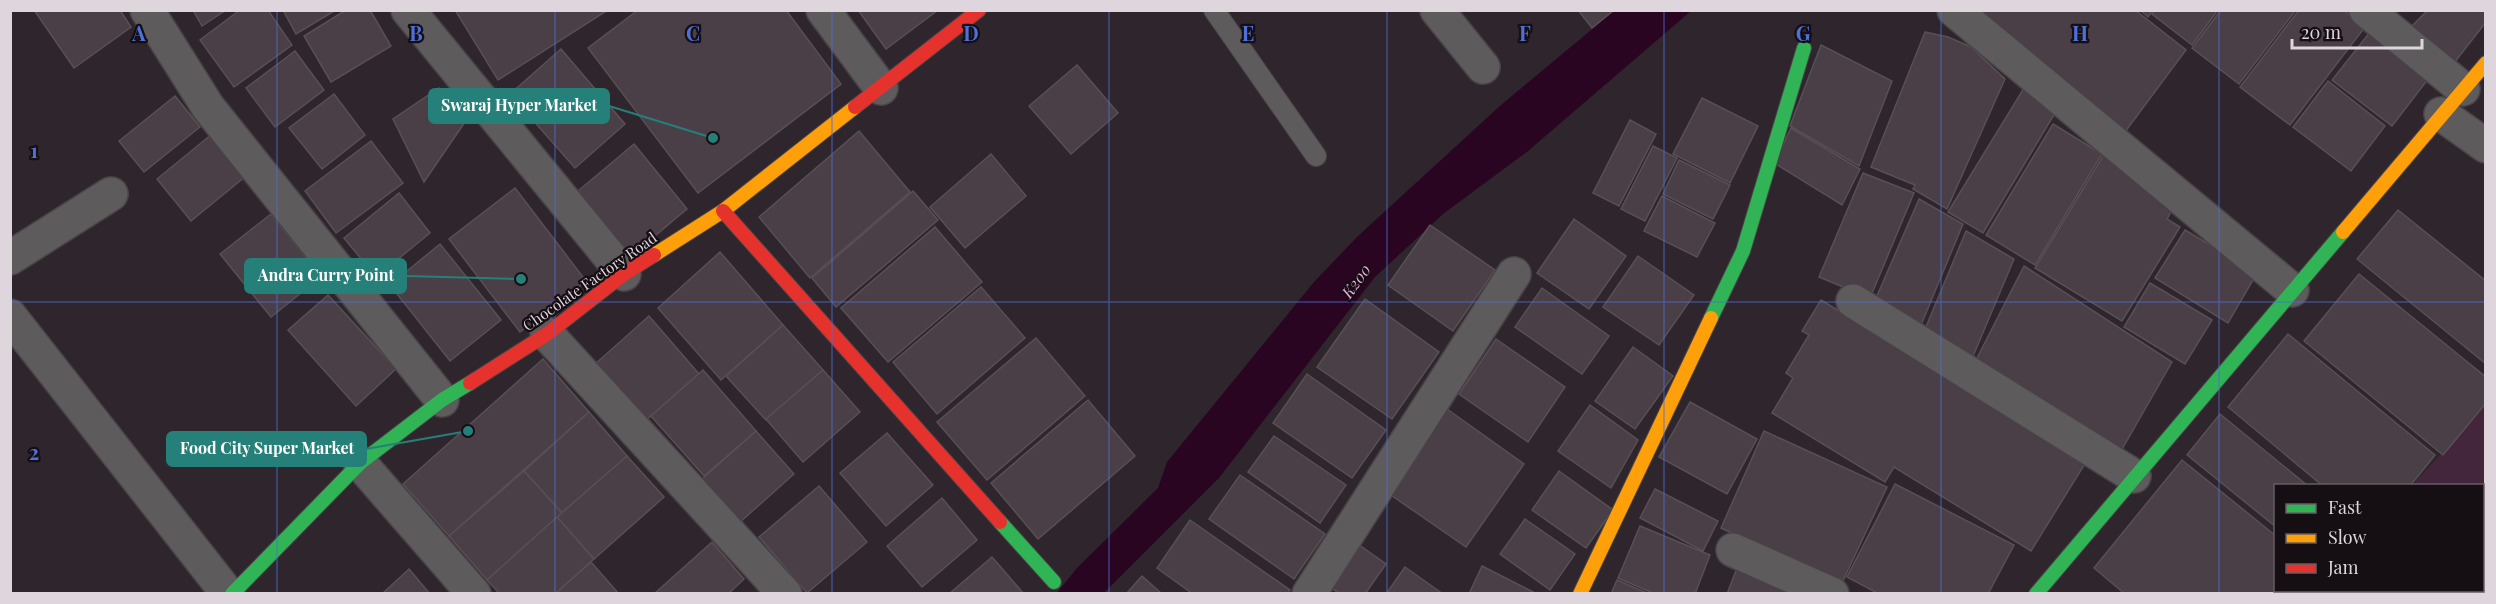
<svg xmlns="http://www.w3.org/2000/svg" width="2496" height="604" viewBox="0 0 2496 604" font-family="'Playfair Display',serif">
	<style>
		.green { fill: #44263c }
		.water { fill: #290522 }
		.building { fill: #4a3e47; stroke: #575055; stroke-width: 1.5 }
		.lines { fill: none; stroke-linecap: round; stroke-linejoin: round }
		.lane-casing { stroke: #494347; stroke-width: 22 }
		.street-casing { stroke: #494347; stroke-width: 36 }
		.fast-casing { stroke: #494347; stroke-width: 16 }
		.slow-casing { stroke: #494347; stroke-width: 16 }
		.jam-casing { stroke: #494347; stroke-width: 16 }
		.lane { stroke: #5e5b5d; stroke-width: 20 }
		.street { stroke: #5e5b5d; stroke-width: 33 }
		.fast { stroke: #30b455; stroke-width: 14 }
		.slow { stroke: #ff9f0a; stroke-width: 14 }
		.jam { stroke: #e5322d; stroke-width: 14 }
		.grid { fill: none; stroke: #4e70d9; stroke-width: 1.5; stroke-opacity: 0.55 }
		.labels { text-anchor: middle; stroke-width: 4.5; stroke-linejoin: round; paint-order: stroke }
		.street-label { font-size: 15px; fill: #dfd5dc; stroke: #150e13 }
		.water-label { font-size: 16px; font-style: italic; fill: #f2aae0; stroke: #150e13 }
		.grid-label { font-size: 20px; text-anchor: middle; font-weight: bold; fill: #4e70d9; stroke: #150e13; stroke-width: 4.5; stroke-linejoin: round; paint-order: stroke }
		.leader { fill: none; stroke: #248079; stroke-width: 2 }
		.callout-dot { fill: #248079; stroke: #150e13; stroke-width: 2 }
		.callout { fill: #248079; stroke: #248079; stroke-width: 2 }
		.callout-label { font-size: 16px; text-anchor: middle; font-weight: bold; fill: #fff }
	</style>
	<rect width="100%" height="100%" fill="#2e262c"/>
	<path class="green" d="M2485 406V593L2314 594 2317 590H2482V486L2413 485Z"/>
	<path class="water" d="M1614 11H1691L1528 151 1443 214 1375 277 1219 478 1104 593 1056 594 1077 568 1158 488 1167 462 1314 282 1358 236 1501 105Z"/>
	<g class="building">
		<path d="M34 10H120L131 27 74 68Z"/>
		<path d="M193 10H226L202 26Z"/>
		<path d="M240 10H268L292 45 234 87 200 40Z"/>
		<path d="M283 10H336L296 34Z"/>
		<path d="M346 10H370L391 46 331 82 304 36Z"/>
		<path d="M455 10H608L498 80Z"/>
		<path d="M638 10H786L841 84 698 193 588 48Z"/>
		<path d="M858 10H938L886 49Z"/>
		<path d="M1578 10H1614L1592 28Z"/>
		<path d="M1965 10H2135L2186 50 2125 132Z"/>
		<path d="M2140 10H2153L2148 17Z"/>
		<path d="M2155 10H2218L2192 45 2152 14Z"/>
		<path d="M2221 10H2296L2239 84 2192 48Z"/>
		<path d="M2299 10H2343L2365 27 2290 125 2240 87Z"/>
		<path d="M2428 10H2486V22L2454 63 2409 29Z"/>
		<path d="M1925 32 1948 37 1971 47 2005 79 1947 209 1913 189 1915 185 1871 167Z"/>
		<path d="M2370 32 2429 78 2392 126 2332 80Z"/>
		<path d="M1821 45 1892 81 1859 166 1790 126Z"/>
		<path d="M561 49 625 124 575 168 510 94Z"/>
		<path d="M295 51 324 90 275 127 246 88Z"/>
		<path d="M1077 65 1118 113 1071 154 1029 106Z"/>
		<path d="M2328 81 2385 126 2351 171 2293 127Z"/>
		<path d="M439 88 467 119 424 182 393 119Z"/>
		<path d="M2024 88 2058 108 1983 233 1948 212Z"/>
		<path d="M334 94 365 135 322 169 289 128Z"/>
		<path d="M175 96 200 127 144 172 119 141Z"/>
		<path d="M1702 98 1758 126 1730 183 1673 154Z"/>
		<path d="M1630 120 1656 134 1619 206 1593 193Z"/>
		<path d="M2053 124 2102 154 2035 265 1986 235Z"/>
		<path d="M1791 128 1860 169 1842 205 1774 163Z"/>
		<path d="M859 131 910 192 810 278 759 217Z"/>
		<path d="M212 134 246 176 191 221 157 179Z"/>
		<path d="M371 141 403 183 336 233 305 191Z"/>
		<path d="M634 144 687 209 631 256 578 191Z"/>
		<path d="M1653 146 1677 158 1645 221 1621 209Z"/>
		<path d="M2105 153 2176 203 2167 219 2180 227 2122 321 2035 268Z"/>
		<path d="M991 154 1026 196 965 248 930 207Z"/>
		<path d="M1679 160 1730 185 1713 219 1663 194Z"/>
		<path d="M1863 173 1914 193 1870 298 1819 277Z"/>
		<path d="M515 188 586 281 520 332 449 239Z"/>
		<path d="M913 191 938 220 836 307 812 278Z"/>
		<path d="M399 193 430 233 376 277 344 238Z"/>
		<path d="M1662 196 1715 223 1697 257 1644 231Z"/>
		<path d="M1919 199 1963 224 1921 325 1873 305Z"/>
		<path d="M2398 210 2486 281V364L2357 259Z"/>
		<path d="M271 214 321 277 271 317 220 254Z"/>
		<path d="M1574 219 1626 256 1589 309 1537 273Z"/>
		<path d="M1430 225 1495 270 1453 331 1388 285Z"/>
		<path d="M935 227 982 282 888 362 841 308Z"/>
		<path d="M2185 230 2257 273 2228 323 2155 278Z"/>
		<path d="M1966 231 2014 259 1971 361 1923 334Z"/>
		<path d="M440 244 501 320 450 361 390 285Z"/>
		<path d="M720 252 783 325 721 380 658 308Z"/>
		<path d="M1638 256 1694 295 1659 345 1603 307Z"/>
		<path d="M2024 266 2172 362 2121 451 1975 362Z"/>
		<path d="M2359 274 2486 377V403L2443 455 2304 341Z"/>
		<path d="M2150 283 2212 320 2185 364 2124 327Z"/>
		<path d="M981 287 1025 338 937 414 893 362Z"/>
		<path d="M1542 288 1609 336 1582 374 1515 327Z"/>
		<path d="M328 295 396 369 356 406 288 330Z"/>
		<path d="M1365 299 1439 352 1392 419 1317 367Z"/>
		<path d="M1821 300 2086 462 2031 551 1894 467 1885 482 1772 413 1793 378 1786 373 1809 335 1802 331Z"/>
		<path d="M649 316 699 374 644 422 594 365Z"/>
		<path d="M783 325 823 370 766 420 726 376Z"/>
		<path d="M2288 334 2435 455 2410 486H2323L2228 407Z"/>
		<path d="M1036 338 1085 396 987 480 937 422Z"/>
		<path d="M1496 339 1565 387 1528 442 1459 394Z"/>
		<path d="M1633 347 1673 376 1635 429 1595 401Z"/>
		<path d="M543 359 589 412 449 536 403 484Z"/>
		<path d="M703 370 756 431 704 476 651 416Z"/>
		<path d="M823 370 860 412 803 462 766 419Z"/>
		<path d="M1307 374 1386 430 1352 478 1273 423Z"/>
		<path d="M1088 400 1135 456 1038 539 991 483Z"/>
		<path d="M1690 402 1757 439 1727 494 1659 457Z"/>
		<path d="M1590 405 1638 440 1611 488 1558 451Z"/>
		<path d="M1447 409 1524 464 1466 547 1388 493Z"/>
		<path d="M589 412 627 456 562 513 524 471Z"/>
		<path d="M2220 414 2308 486H2276V527L2187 455Z"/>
		<path d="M756 431 794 474 739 523 701 480Z"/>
		<path d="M1764 431 1887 487 1842 583 1721 528Z"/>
		<path d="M887 433 933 485 886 526 840 473Z"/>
		<path d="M1274 436 1346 485 1320 523 1248 472Z"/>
		<path d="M627 456 664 497 594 559 557 517Z"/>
		<path d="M2182 460 2276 536V590H2306L2303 594H2125L2094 568Z"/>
		<path d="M524 471 562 513 487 580 449 536Z"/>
		<path d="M1559 471 1613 510 1586 548 1532 510Z"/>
		<path d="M1240 475 1325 534 1294 579 1209 519Z"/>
		<path d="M1895 484 2014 545 1988 594H1879L1847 577Z"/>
		<path d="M819 486 867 542 807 593 759 537Z"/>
		<path d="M1655 489 1718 521 1703 551 1640 518Z"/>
		<path d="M942 498 977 540 922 587 887 546Z"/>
		<path d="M557 517 594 559 555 594H500L487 580Z"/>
		<path d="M1525 519 1575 554 1550 590 1500 554Z"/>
		<path d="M1190 520 1290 590 1287 594H1193L1157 568Z"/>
		<path d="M1640 526 1710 555 1695 594H1655L1618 578Z"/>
		<path d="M712 542 744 579 728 594H654Z"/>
		<path d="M1355 542 1386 564 1365 594H1340L1326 584Z"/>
		<path d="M992 557 1024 594H949Z"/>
		<path d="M591 562 619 594H555Z"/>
		<path d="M1482 566 1537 594H1469Z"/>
		<path d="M1405 567 1443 594H1386Z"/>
		<path d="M1737 568 1802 594H1727Z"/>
		<path d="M409 569 430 594H382Z"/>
		<path d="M1142 576 1162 594H1126Z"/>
		<path d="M1617 580 1649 594H1611Z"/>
	</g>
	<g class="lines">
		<g class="lane-casing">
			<g id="lane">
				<path d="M1214 10 1316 156"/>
				<path d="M2482 576 2486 573"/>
				<path d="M2464 594 2467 590"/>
			</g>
		</g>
		<g class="street-casing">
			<g id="street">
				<path d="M147 10 208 107 442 400"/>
				<path d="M408 10 624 274"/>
				<path d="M823 10 881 88"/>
				<path d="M1437 10 1483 67"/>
				<path d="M1954 10 2292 290"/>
				<path d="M2366 10 2463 89"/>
				<path d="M2441 114 2486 146"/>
				<path d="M10 258 111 194"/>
				<path d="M1853 301 2134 476"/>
				<path d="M10 316 228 594"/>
				<path d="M547 334 785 594"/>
				<path d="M360 463 474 594"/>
				<path d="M1733 550 1832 594"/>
				<path d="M1309 594 1514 274"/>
			</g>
		</g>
		<g class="fast-casing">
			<g id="fast">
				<path d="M1711 318 1743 251 1804 48"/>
				<path d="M1000 522 1054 582"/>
				<path d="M232 594 360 463 442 400 470 383"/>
				<path d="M2036 594 2343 232"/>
			</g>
		</g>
		<g class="slow-casing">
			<g id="slow">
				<path d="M2343 232 2486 63"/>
				<path d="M654 255 723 211 855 107"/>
				<path d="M1580 594 1711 318"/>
			</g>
		</g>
		<g class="jam-casing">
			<g id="jam">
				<path d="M855 107 979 10"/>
				<path d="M723 211 1000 522"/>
				<path d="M470 383 547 334 624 274 654 255"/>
			</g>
		</g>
		<use href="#lane" class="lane"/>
		<use href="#street" class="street"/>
		<use href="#fast" class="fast"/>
		<use href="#slow" class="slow"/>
		<use href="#jam" class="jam"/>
	</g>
	<path class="grid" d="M277 10V594M555 10V594M832 10V594M1109 10V594M1387 10V594M1664 10V594M1941 10V594M2219 10V594M10 302H2486"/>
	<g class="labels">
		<g class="street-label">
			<text transform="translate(590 282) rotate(-35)" y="5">Chocolate Factory Road</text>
		</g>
		<g class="water-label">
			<text transform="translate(1356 281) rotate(-54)" y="6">K200</text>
		</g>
	</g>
	<g class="grid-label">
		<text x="139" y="41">A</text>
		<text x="416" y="41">B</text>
		<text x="693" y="41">C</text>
		<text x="971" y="41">D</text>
		<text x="1248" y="41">E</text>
		<text x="1525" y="41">F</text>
		<text x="1803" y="41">G</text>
		<text x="2080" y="41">H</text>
		<text x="34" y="158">1</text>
		<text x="34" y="460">2</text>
	</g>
	<path class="leader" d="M713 138L609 106M521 279L406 276M468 431L366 449"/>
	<g class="callout-dot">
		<circle cx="713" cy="138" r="6"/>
		<circle cx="521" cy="279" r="6"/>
		<circle cx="468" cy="431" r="6"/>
	</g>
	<g class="callout">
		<rect x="429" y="89" width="180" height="34" rx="6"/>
		<rect x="245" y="259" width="161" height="34" rx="6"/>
		<rect x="167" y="432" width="199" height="34" rx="6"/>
	</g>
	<g class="callout-label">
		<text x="519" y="111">Swaraj Hyper Market</text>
		<text x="326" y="281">Andra Curry Point</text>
		<text x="267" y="454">Food City Super Market</text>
	</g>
	<rect width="2496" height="604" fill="none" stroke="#dfd5dc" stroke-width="24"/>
	<rect x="2274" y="484" width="210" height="108" fill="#150e13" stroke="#665e63" stroke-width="1.5"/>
	<rect x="2286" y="504" width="30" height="9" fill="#30b455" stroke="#665e63" stroke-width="1.5"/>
	<text x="2328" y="514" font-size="18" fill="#dfd5dc">Fast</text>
	<rect x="2286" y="534" width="30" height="9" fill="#ff9f0a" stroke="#665e63" stroke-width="1.5"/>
	<text x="2328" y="544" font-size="18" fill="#dfd5dc">Slow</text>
	<rect x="2286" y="564" width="30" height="9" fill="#e5322d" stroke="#665e63" stroke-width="1.5"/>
	<text x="2328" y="574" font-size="18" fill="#dfd5dc">Jam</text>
	<path d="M2292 39v9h130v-9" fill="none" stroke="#dfd5dc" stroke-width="3"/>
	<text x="2301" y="39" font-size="18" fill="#dfd5dc" stroke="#150e13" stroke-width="4.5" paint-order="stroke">20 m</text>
</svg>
